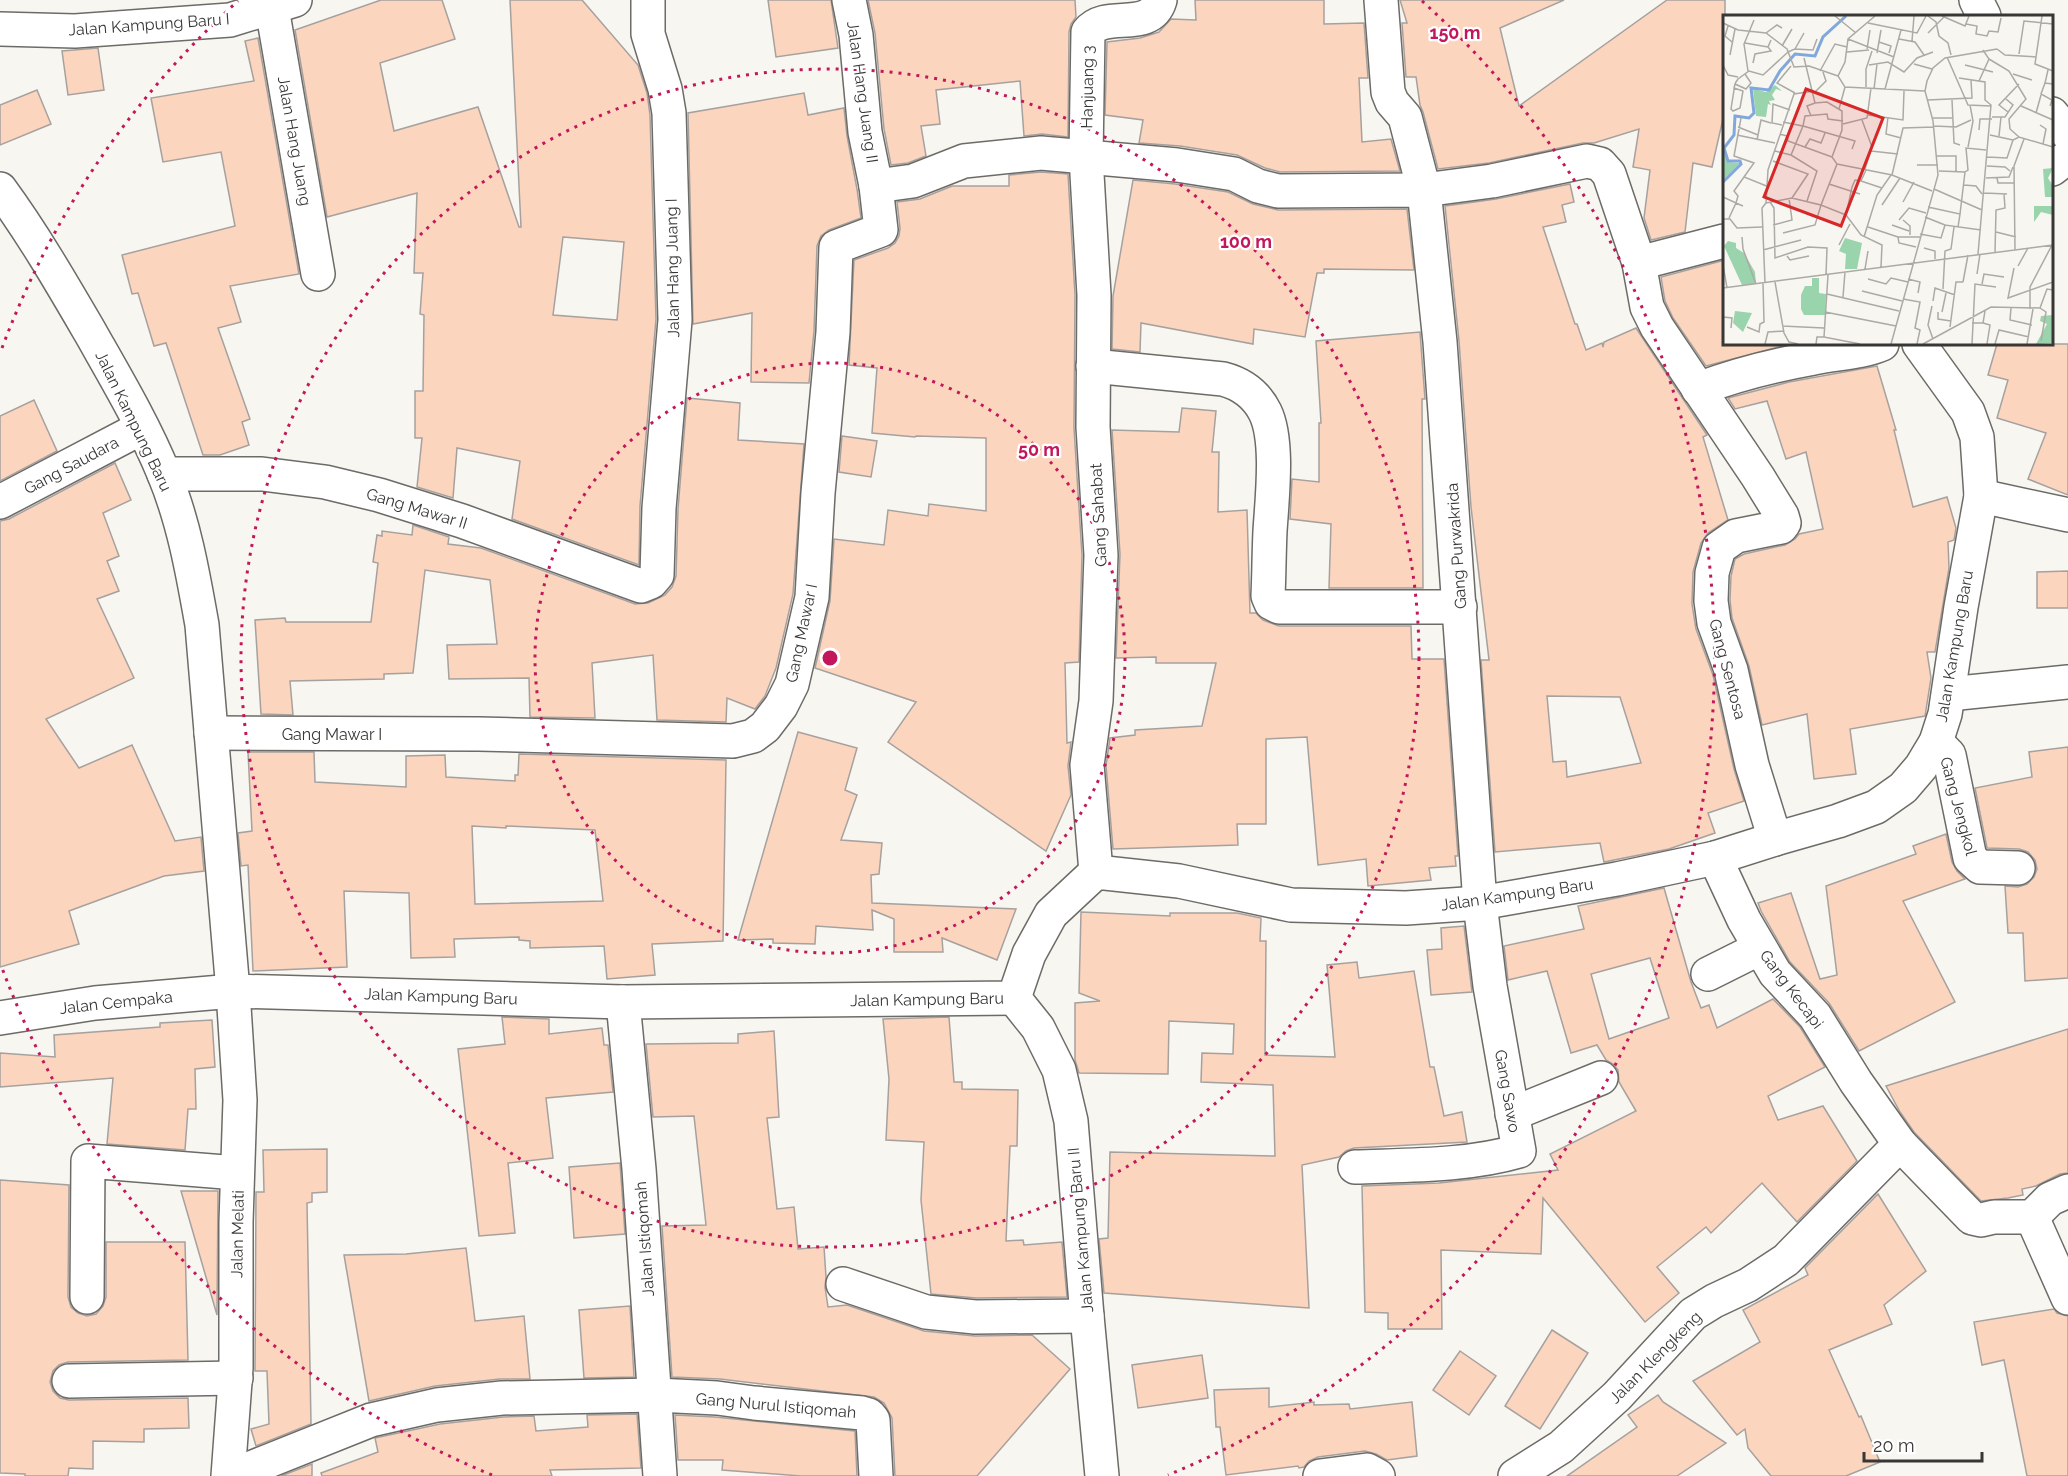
<svg xmlns="http://www.w3.org/2000/svg" width="2068" height="1476" viewBox="0 0 2068 1476" font-family="Raleway,sans-serif">
	<style>
		.building { fill: #fcd5bf; stroke: #a6a19e; stroke-width: 1.5; fill-rule: evenodd }
		.lines { fill: none; stroke-linecap: round; stroke-linejoin: round }
		.minor-casing { stroke: #6d6b67; stroke-width: 36 }
		.minor { stroke: #fff; stroke-width: 33 }
		.ring { fill: none; stroke: #c2185b; stroke-width: 3; stroke-dasharray: 3 6 }
		.labels { text-anchor: middle; stroke-width: 4.5; stroke-linejoin: round; paint-order: stroke }
		.street-label { font-size: 16px; fill: #383735; stroke: #fff }
		.inset-river { fill: none; stroke: #81a8dd; stroke-width: 3 }
		.inset-road { fill: none; stroke: #abaaa6; stroke-width: 1.5 }
		.view { fill: #d62828; fill-opacity: 0.15; stroke: #d62828; stroke-width: 3 }
		.inset-edge { fill: none; stroke: #383735; stroke-width: 3 }
		.centre { fill: #c2185b; stroke: #fff; stroke-width: 3 }
		.ring-label { font-size: 18px; text-anchor: middle; font-weight: bold; fill: #c2185b; stroke: #fff; stroke-width: 4.5; stroke-linejoin: round; paint-order: stroke }
	</style>
	<rect width="100%" height="100%" fill="#f8f6f1"/>
	<g class="building">
		<path d="M381 0H442L455 39 380 63 394 131 478 107 519 227H521L510 0H582L638 65 647 93 650 115 656 319 640 506 639 565 512 519 520 461 457 448 453 498 417 487 422 438H415V391H423L424 315 420 314 423 273H414L417 193 327 217 295 30ZM563 237 624 242 617 320 553 315Z"/>
		<path d="M768 0H831L838 48 776 57Z"/>
		<path d="M868 0H1075L1076 17 1071 24 1069 32 1068 137 1042 134 1024 136 1020 81 936 90 940 124 921 126 926 156 908 163 891 165 884 129 875 33Z"/>
		<path d="M1195 0H1324V24L1364 23 1368 78H1359L1362 142 1391 139 1400 171 1280 172 1265 168 1237 155 1180 146 1139 143 1143 120 1105 115 1107 42 1140 38 1159 32 1171 19 1196 20Z"/>
		<path d="M1400 0H1564L1500 28 1519 106 1667 0H1725V110L1712 167 1693 163 1685 232 1651 240 1644 218 1650 170 1633 167 1639 129 1594 143H1583L1489 163 1438 169 1423 112 1420 105 1416 77H1406L1402 23H1407Z"/>
		<path d="M258 38 299 274 230 286 241 322 218 328 250 419 242 422 249 445 220 455H203L166 343 154 346 138 293 132 294 122 255 235 226 221 152 163 162 151 98 254 81 245 41Z"/>
		<path d="M98 48 104 90 68 95 62 51Z"/>
		<path d="M37 90 51 124 0 145V105Z"/>
		<path d="M804 93 808 115 844 108 847 136 857 189 861 218 829 230 821 236 817 246 814 331 809 383 751 382 752 313 693 324 688 113Z"/>
		<path d="M1041 172 1068 174 1075 295 1074 428 1082 555 1079 662 1065 663 1067 743 1071 742 1068 766 1071 795 1046 851 888 742 916 702 815 668 830 601 834 539 884 545 888 510 928 516 929 504 986 511V438L916 436 915 437 872 433 877 368 849 365 854 260 888 248 895 243 899 236 900 228 897 202 920 199 952 186H1009V175Z"/>
		<path d="M1133 180 1175 184 1228 192 1253 204 1278 210 1407 209 1414 270 1324 269V273H1317L1305 337 1254 329 1253 344 1141 323 1140 352 1112 349 1113 296Z"/>
		<path d="M1570 184 1574 202 1562 205 1566 222 1543 227 1575 324H1577L1586 350 1602 343 1603 347 1604 342 1636 328 1707 435 1703 437 1728 520 1708 533 1701 543 1693 572 1692 604 1696 629 1713 675 1734 769 1744 801 1708 813 1715 833 1669 849 1604 862 1600 843 1495 852 1481 660H1489L1471 507 1459 341 1445 206 1496 199ZM1547 696 1620 697 1641 763 1567 777 1566 761 1553 762Z"/>
		<path d="M1725 260V344H1790L1706 366 1673 318 1665 301 1661 277Z"/>
		<path d="M1420 332 1425 399H1422L1423 588H1329L1331 524 1290 519 1292 479 1319 482V423H1321L1316 341Z"/>
		<path d="M1997 344H2068V495L2028 479 2046 433 1997 418 2008 380 1988 375Z"/>
		<path d="M1877 366 1896 430H1894L1913 507 1947 497 1956 528 1954 540 1948 542 1949 568 1935 652H1927L1931 678 1925 716 1850 729 1856 774 1814 779 1807 714 1762 725 1749 666 1732 618 1730 600 1731 576 1735 559 1744 554 1785 545 1795 539 1799 534 1823 529 1806 452 1786 459 1767 401 1735 409 1728 398 1789 382Z"/>
		<path d="M687 398 740 403 738 440 804 444 793 594 776 668 765 696 755 709 727 698 726 722 657 720 653 655 592 663 595 718 530 717 529 678 449 679 447 645 497 644 490 580 425 570 413 673 384 674V679L290 681 293 715 261 714 255 620 285 618 286 622H371L378 563 373 562 377 535 382 536V531L412 535 413 525 449 537 448 544 481 548 635 604 648 603 665 595 672 587 676 576 678 509Z"/>
		<path d="M34 400 57 451 0 481V416Z"/>
		<path d="M1182 408 1216 411 1212 452H1219L1218 512 1247 510 1250 613H1256L1263 620 1279 626H1411L1412 659H1444L1458 856H1455L1456 866 1429 868 1431 880 1368 886 1366 859 1318 865 1307 737 1266 739V824H1237L1238 845 1113 849 1106 766 1110 738 1135 735V730L1202 726 1216 663H1156V657L1116 658 1120 554 1112 430 1179 432Z"/>
		<path d="M842 436 877 441 871 477 839 472Z"/>
		<path d="M115 463 131 500 103 513 119 556 107 561 119 591 97 599 134 678 46 719 79 768 132 745 175 841 201 837 204 871 164 876 69 911 79 944 0 967V521L9 519Z"/>
		<path d="M2068 571V608H2037V572Z"/>
		<path d="M798 732 857 748 845 790 857 795 841 840 882 843 879 874 871 875 872 903 1016 909 997 960 942 938 943 952H894V919L872 910 873 930 816 926 815 944 773 943V939L738 940Z"/>
		<path d="M2068 747V978L2025 981 2023 933H2008L2005 886 2018 887 2027 884 2034 877 2037 869 2035 860 2028 852 2019 849 1987 848 1975 788 2032 777 2029 752Z"/>
		<path d="M248 752H314L315 782 406 787V756L445 755 446 777 515 781V775H518L519 754 726 760 723 941 652 944 655 975 607 979 604 946 530 948V941L519 940V937L454 939 455 957 411 958 409 893 344 891 347 967 253 971 248 865 241 866 238 833 252 831ZM472 826 506 828V826L595 830 603 901 475 904Z"/>
		<path d="M1946 834 1952 862 1957 871 1965 879 1903 901 1955 1002 1859 1051 1829 1003 1790 962 1761 911 1758 903 1791 893 1820 979 1837 975 1826 886 1916 854 1913 846Z"/>
		<path d="M1664 888 1691 982 1701 1008 1709 1005 1717 1028 1773 999 1800 1027 1825 1067 1768 1096 1778 1120 1823 1106 1857 1161 1797 1222 1762 1183 1711 1233 1706 1227 1657 1267 1679 1293 1645 1322 1543 1198 1541 1254 1441 1250 1442 1329H1388V1313L1365 1312 1362 1186 1439 1183 1558 1170 1550 1154 1636 1111 1619 1082 1618 1070 1613 1064 1606 1060 1597 1045 1571 1053 1547 971 1508 980 1504 946 1584 929 1578 906ZM1650 958 1669 1018 1609 1039 1591 974Z"/>
		<path d="M1081 912 1170 916V913H1237L1261 918 1260 941H1266L1265 1055 1335 1057 1327 965 1357 962 1359 978 1414 971 1430 1067H1434L1444 1116 1462 1112 1467 1142 1354 1148 1346 1151 1339 1157 1302 1165 1309 1308 1104 1293 1099 1239 1108 1238 1110 1152 1275 1156 1273 1085 1201 1082 1202 1053 1233 1054 1234 1024 1169 1021 1168 1074 1079 1073 1075 1060V1003L1100 1001 1079 993Z"/>
		<path d="M1464 926 1472 992 1431 995 1427 950 1442 949 1441 928Z"/>
		<path d="M502 1017 549 1019V1034L602 1028 604 1045H608L613 1092 546 1098 553 1158 508 1163 515 1233 479 1236 458 1049 505 1044Z"/>
		<path d="M949 1017 954 1082H962V1089L1018 1090 1017 1146H1010L1006 1241 1023 1240 1024 1245 1062 1242 1067 1297 976 1298 931 1294 921 1200 924 1142 886 1140 889 1079 883 1019Z"/>
		<path d="M212 1020 215 1067 195 1069 196 1109H188L185 1150 107 1144 113 1078 0 1087V1053L55 1057 54 1035 160 1027V1023Z"/>
		<path d="M2068 1029V1173L2060 1174 2036 1186 2022 1189 2023 1195 2008 1198 1981 1201 1914 1132 1900 1112 1886 1086Z"/>
		<path d="M774 1031 779 1117 767 1118 777 1209 794 1207 798 1249 824 1247 826 1277 825 1287 828 1307 847 1305 924 1331 975 1336 1032 1335 1070 1369 977 1476H895L892 1418 884 1403 874 1397 720 1379 672 1377 662 1226 706 1225 694 1116 653 1117 646 1044 738 1043V1034Z"/>
		<path d="M327 1149V1192L312 1193V1202L307 1203 311 1424 256 1446 251 1429 269 1424 267 1371H255L256 1192H264L263 1150Z"/>
		<path d="M620 1163 625 1234 574 1238 569 1167Z"/>
		<path d="M0 1180 69 1185 68 1297 71 1307 78 1313 87 1316 96 1314 103 1306 106 1297V1242H185L188 1360 68 1362 59 1365 53 1371 50 1382 53 1391 60 1398 69 1400 188 1398 189 1428 144 1429V1442L93 1441V1469L69 1468 68 1476H25V1474L0 1473Z"/>
		<path d="M181 1191H218L217 1315Z"/>
		<path d="M1878 1194 1926 1271 1884 1305 1892 1324 1829 1350 1859 1417 1861 1416 1880 1462 1846 1476H1771L1748 1448 1745 1429 1737 1435 1693 1381 1760 1342 1743 1310 1808 1275 1805 1268Z"/>
		<path d="M466 1248 475 1321 524 1316 530 1379H500L435 1386 369 1401 344 1255 406 1254Z"/>
		<path d="M630 1306 634 1377 584 1378 579 1310Z"/>
		<path d="M2054 1309 2057 1313 2068 1316V1476H2027L2004 1360 1982 1365 1974 1322Z"/>
		<path d="M1552 1330 1588 1353 1540 1429 1505 1406Z"/>
		<path d="M1460 1351 1496 1376 1469 1415 1433 1390Z"/>
		<path d="M1202 1355 1208 1398 1138 1408 1132 1365Z"/>
		<path d="M1269 1388V1407L1314 1402V1405L1349 1404 1350 1409 1412 1402 1417 1456 1387 1460 1376 1454 1365 1451 1318 1457 1309 1461 1304 1467 1299 1468 1298 1466 1226 1475 1220 1427H1216L1214 1390Z"/>
		<path d="M1658 1395 1663 1402 1726 1443 1677 1476H1567L1637 1427 1628 1415Z"/>
		<path d="M637 1414 641 1468 550 1470 552 1476H322L321 1473 378 1452 375 1438 440 1424 503 1417 534 1416 536 1431 588 1427 587 1415Z"/>
		<path d="M675 1415 715 1417 855 1431 857 1476H801L722 1470 723 1460H678Z"/>
		<path d="M312 1464V1476H281Z"/>
	</g>
	<g class="lines">
		<g class="minor-casing">
			<g id="minor">
				<path d="M849 0 856 35 865 132 876 186 913 181 964 161 1041 153 1177 165 1234 174 1258 186 1278 191 1424 190 1440 342 1480 903 1490 986 1519 1151C1468 1166 1408 1165 1355 1167"/>
				<path d="M1381 0 1388 92 1392 102 1405 117 1424 190 1492 181 1587 161 1600 164 1609 174 1639 263 1647 307 1657 327 1758 477 1782 516 1784 523 1781 527 1736 536 1719 548 1712 573 1711 601 1714 623 1731 670 1752 765 1775 839"/>
				<path d="M1976 0 1984 16"/>
				<path d="M272 8 318 274"/>
				<path d="M0 29 75 31 230 20 295 0"/>
				<path d="M2052 114 2068 134"/>
				<path d="M2052 169 2068 157"/>
				<path d="M0 189C33 234 62 284 90 332 116 378 144 425 164 474 184 522 193 574 202 625L233 991 623 1002 1014 998 1029 954 1051 914 1096 872 1179 881 1291 905 1406 908 1480 903 1617 879 1715 858 1775 839 1838 821 1876 807 1903 788 1921 767 1936 742 1945 714 1961 607 1981 496 1977 437 1968 412 1919 344"/>
				<path d="M1639 263 1724 241"/>
				<path d="M1093 366 1223 379C1242 384 1256 394 1265 412 1279 440 1272 499 1270 531 1269 553 1269 574 1268 596L1271 603 1279 607H1460"/>
				<path d="M1698 389C1735 375 1775 365 1814 358 1837 353 1861 353 1882 344"/>
				<path d="M164 474H262L325 482 379 495 462 521 641 586 651 582 657 575 659 508 675 320 669 113 665 89 648 34V0"/>
				<path d="M1981 496 2068 515"/>
				<path d="M0 502 141 428"/>
				<path d="M1949 694 2068 682"/>
				<path d="M211 733 479 734 733 741 753 736 765 727 781 706 792 684 812 597 818 493 833 332 836 247 881 230 876 186"/>
				<path d="M1936 742 1949 755 1970 858 1980 867 2018 868"/>
				<path d="M1715 858 1744 920 1775 973 1815 1016 1856 1082 1900 1144 1972 1218 1981 1220 1994 1217H2032L2050 1199 2068 1191"/>
				<path d="M1096 872 1087 765 1096 701 1101 555 1093 427 1094 295 1086 157 1088 32C1106 9 1150 34 1160 0"/>
				<path d="M1708 974 1760 948"/>
				<path d="M1014 998 1038 1028 1059 1070 1071 1121 1087 1316 1102 1476"/>
				<path d="M623 1002 639 1169 660 1476"/>
				<path d="M0 1018 95 1003 233 991 240 1100 236 1222V1368L228 1476"/>
				<path d="M1512 1114 1601 1078"/>
				<path d="M2032 1217 2068 1298"/>
				<path d="M843 1284 926 1312 975 1317 1087 1316"/>
				<path d="M87 1297 88 1161 237 1173"/>
				<path d="M69 1381 236 1378"/>
				<path d="M231 1476 371 1420 437 1405 502 1398 656 1395 717 1398 754 1403 862 1413 869 1415 873 1420 876 1476"/>
				<path d="M1320 1476 1367 1470 1378 1476"/>
				<path d="M1515 1476 1561 1447 1617 1396 1693 1314 1714 1301 1748 1285 1786 1260 1900 1144"/>
			</g>
		</g>
		<use href="#minor" class="minor"/>
	</g>
	<g class="ring">
		<circle cx="830" cy="658" r="295"/>
		<circle cx="830" cy="658" r="589"/>
		<path d="M492 1475A884 884 0 0 1 2 968M2 348A884 884 0 0 1 238 1M1422 1A884 884 0 0 1 1168 1475"/>
	</g>
	<g class="labels">
		<g class="street-label">
			<text transform="translate(149 24) rotate(-4)" y="6">Jalan Kampung Baru I</text>
			<text transform="translate(1087 87) rotate(-89)" y="6">Hanjuang 3</text>
			<text transform="translate(863 92) rotate(82)" y="6">Jalan Hang Juang II</text>
			<text transform="translate(295 141) rotate(80)" y="6">Jalan Hang Juang</text>
			<text transform="translate(672 268) rotate(-91)" y="6">Jalan Hang Juang I</text>
			<text transform="translate(134 421) rotate(64)" y="6">Jalan Kampung Baru</text>
			<text transform="translate(71 465) rotate(-28)" y="6">Gang Saudara</text>
			<text transform="translate(417 508) rotate(17)" y="6">Gang Mawar II</text>
			<text transform="translate(1098 515) rotate(-93)" y="6">Gang Sahabat</text>
			<text transform="translate(1456 546) rotate(-94)" y="6">Gang Purwakrida</text>
			<text transform="translate(801 633) rotate(-78)" y="6">Gang Mawar I</text>
			<text transform="translate(1954 646) rotate(-80)" y="6">Jalan Kampung Baru</text>
			<text transform="translate(1728 669) rotate(75)" y="6">Gang Sentosa</text>
			<text x="332" y="740">Gang Mawar I</text>
			<text transform="translate(1959 806) rotate(75)" y="6">Gang Jengkol</text>
			<text transform="translate(1517 894) rotate(-8)" y="6">Jalan Kampung Baru</text>
			<text transform="translate(1792 989) rotate(53)" y="6">Gang Kecapi</text>
			<text transform="translate(441 996) rotate(2)" y="6">Jalan Kampung Baru</text>
			<text transform="translate(927 999) rotate(-1)" y="6">Jalan Kampung Baru</text>
			<text transform="translate(116 1002) rotate(-6)" y="6">Jalan Cempaka</text>
			<text transform="translate(1508 1091) rotate(80)" y="6">Gang Sawo</text>
			<text transform="translate(1080 1230) rotate(-95)" y="6">Jalan Kampung Baru II</text>
			<text transform="translate(237 1234) rotate(-89)" y="6">Jalan Melati</text>
			<text transform="translate(644 1239) rotate(-94)" y="6">Jalan Istiqomah</text>
			<text transform="translate(1655 1357) rotate(-45)" y="6">Jalan Klengkeng</text>
			<text transform="translate(776 1405) rotate(5)" y="6">Gang Nurul Istiqomah</text>
		</g>
	</g>
	<g transform="translate(1723 15)">
		<rect width="330" height="330" fill="#f8f6f1"/>
		<path d="M52 70 59 76 53 74 49 80 52 85 46 86 48 90 45 89 43 102 33 101 30 74 43 77ZM0 129 4 147 17 148 2 163 0 174ZM12 296 29 298 20 317 10 308ZM330 300V328L313 329 324 309 317 306 318 301Z" fill="#9ad4ac"/>
		<path d="M122 223 139 228 134 254H122L123 239 116 236ZM5 226 13 228V233L21 238 32 257 33 269 19 270 1 231Z" fill="#9ad4ac"/>
		<path d="M330 153 325 163 330 171V182H322L320 154ZM311 191H330V200L318 197 311 207Z" fill="#9ad4ac"/>
		<path d="M89 263H96V278L103 279 102 300H81L78 294V280L82 271H89Z" fill="#9ad4ac"/>
		<path class="inset-river" d="M0 167 18 149 17 146H5L1 133 11 120 12 101 26 103 31 98 28 73 46 75 57 56 72 39 92 41 100 22 123 1"/>
		<path class="inset-road" d="M112 1 133 18M205 1 213 7 216 21 225 28 228 40M219 1 242 11 246 1M319 1 312 49 330 56M0 8 15 15 43 18 64 34 71 52 86 51 115 61M145 8 194 18 203 1M243 9 254 11 253 19 264 21 266 16 275 17 278 3M5 11 2 21 9 27M43 18 54 10 59 13M205 18 222 1M125 24 171 42M176 24 192 27 201 40M189 26 191 1M156 27 168 31 166 38M22 28 45 32M59 31 69 14M72 34 90 35 94 24M144 34 147 15M274 34 282 40 313 42M65 37 72 34 81 18M124 37 146 35M154 38 158 15M296 39 301 6 330 9M7 40 12 14M224 42 245 90 268 91M266 44 286 56 303 84 286 104 287 114 296 122M30 48 32 39 48 36 45 32 48 25M191 49 209 54M0 50 5 60 15 62M146 50 165 47 181 57 194 43 210 37M242 50 270 57M68 51 54 68 72 78M325 55 322 68 330 69M25 56 21 29 31 5M97 56 112 29 124 32M290 59 309 65M236 63 262 67V85L268 90 255 239M256 66 266 44 260 35M322 68 318 79 329 85 327 91M12 69 23 74 28 68 22 59M122 72 202 76M143 72V54L149 36M11 73 20 76 17 93 10 96 8 94 11 75V73L12 69 13 67 15 64 26 56 40 60 65 37M151 74 154 49M162 74 178 15M91 78 103 66 100 57M204 85 249 83 248 65M229 85 231 128 237 130M298 91 330 105M116 94 122 72 115 61 122 47 125 24 152 1M285 97 276 90 296 69M313 98 318 80M145 100 180 105 181 76M88 101 84 91 92 88M165 102 163 119 178 123M269 102H282L290 90 283 84M18 103 11 141 31 148 21 162 46 172M210 103H229M139 105 149 132 142 154M60 107 80 111 82 101 104 99 105 104 120 106M120 109 144 103 148 73M59 110 49 108 50 89 67 95M317 110 323 114 320 129M211 111 233 112 248 105M15 112 35 120M256 115 257 104H269M57 119 64 121 65 126 109 142M14 120 52 128M267 120 290 125M276 121 278 102M34 125 38 105 48 108M82 132 87 124 98 128 102 118M245 132 250 106 247 90M52 136 68 140 80 111 132 126 129 134M148 136 175 139M68 140 94 156 84 186M214 141H233V157M264 142 284 143 290 125 296 122 330 132M50 146 85 159 69 183M114 149 169 160 209 176M194 150H215M264 151 282 152 287 156M143 155 138 166 132 165 129 172 123 200 138 220 159 230 158 252M216 156 242 157 237 199M242 157 245 155 243 133 263 135M169 160 180 113 211 112M263 163 286 162 290 152M274 163 275 168H291M138 166 159 173M106 169 137 179M241 170 253 171 259 179M211 174 259 195M261 178 284 179M0 182 13 188 15 181 11 176 21 162M47 187 51 193 52 243 85 232 104 233 103 260M180 187 191 167M43 188 45 155 71 79 91 76M159 190 177 163M205 192 237 199 235 212M202 202 222 210M6 203 13 188 20 191M0 204H7L14 213 39 212M176 205 186 193 203 198M180 205 187 211V220M50 210 69 205 66 183M169 210 186 216M145 212 175 222M273 217 293 222M60 218 92 210 98 190 123 200M197 219 218 223 222 210 258 215M19 222 20 234 33 269M141 222 154 180 168 160M116 230 127 209M193 232 176 228 175 222H197M201 233 212 236V244M40 235 78 225M292 235 291 151 301 124M272 237 273 195 282 193 281 179M64 241 67 245 86 241M0 250 4 273M295 251 305 233M291 253 285 283 330 267M142 254 145 236M254 259 257 239M145 264 163 269 168 263 185 267M185 264 197 267 195 278M52 267 61 318 66 327 75 329M240 267 245 240M42 268 39 193 43 188 69 183 98 190 114 149 109 142 119 115V96L104 87 92 88 81 43M259 269 261 259 281 262M0 273 330 230M220 274 222 236 228 234 231 212M139 276 179 286M104 279 176 296M120 282 122 257M180 284 197 287 192 313 197 315 194 329M210 286 212 273 232 280M209 291 205 310 210 324M288 293 287 305 309 310M317 293 323 297 318 326M317 293 324 274 330 275M307 294V272L329 230M102 297 173 311M215 297V304L228 306M219 297 223 278M0 302 9 303 8 313M249 308H260L262 296M260 308 267 310 264 329M59 311 101 313M24 312 36 317 37 309 41 307 40 268M227 312 233 267H240M101 322 105 260M42 329 45 317 61 316M93 329 94 322H101L137 329M168 329 215 160 210 106 202 76 204 66 210 53 222 43 274 34M200 329 268 292 317 293M249 329 252 269 273 272M272 329 276 315 306 322M304 329 310 294"/>
		<path class="view" d="M83 74 160 103 118 211 41 182Z"/>
		<rect width="330" height="330" class="inset-edge"/>
	</g>
	<circle cx="830" cy="658" r="9" class="centre"/>
	<g class="ring-label">
		<text x="1455" y="39">150 m</text>
		<text x="1246" y="248">100 m</text>
		<text x="1039" y="456">50 m</text>
	</g>
	<path d="M1864 1452v9h118v-9" fill="none" stroke="#383735" stroke-width="3"/>
	<text x="1873" y="1452" font-size="18" fill="#383735" stroke="#ffffff" stroke-width="4.5" paint-order="stroke">20 m</text>
</svg>
